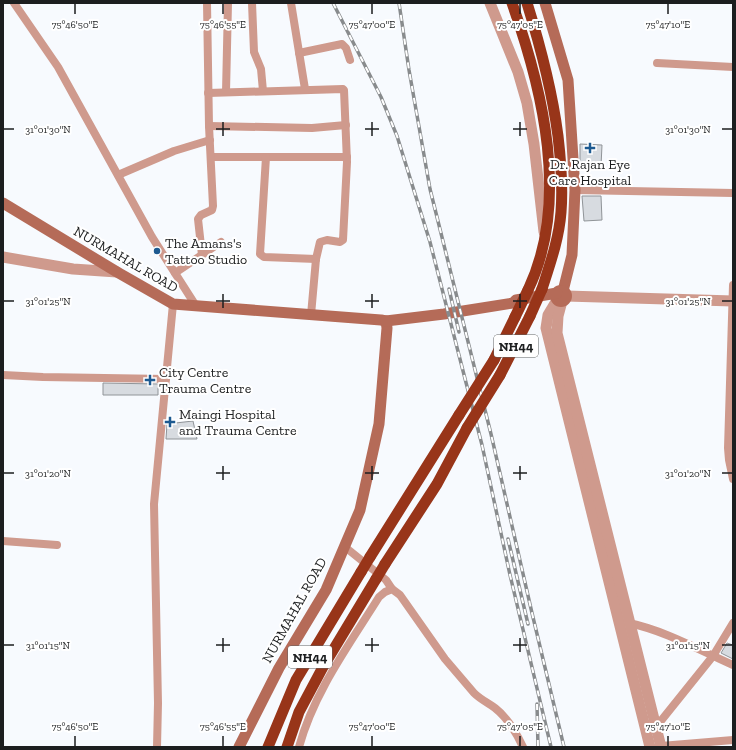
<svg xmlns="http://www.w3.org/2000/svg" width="736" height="750" viewBox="0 0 736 750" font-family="'Zilla Slab',serif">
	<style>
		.building { fill: #d7dbe0; stroke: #909498 }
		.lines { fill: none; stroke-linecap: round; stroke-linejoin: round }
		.minor { stroke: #cf9a8d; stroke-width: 8 }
		.tertiary { stroke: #cf9a8d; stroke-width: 11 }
		.secondary { stroke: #b56b58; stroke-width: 11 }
		.trunk { stroke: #983519; stroke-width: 11 }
		.rail-casing { stroke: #888b8d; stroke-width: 3.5 }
		.rail { stroke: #fff; stroke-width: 2; stroke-dasharray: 6; stroke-linecap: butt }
		.trunk-bridge { stroke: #983519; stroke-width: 11 }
		.ticks { fill: none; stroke: #1c1e1f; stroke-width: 1.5 }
		.poi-dot { fill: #1d5a91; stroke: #fff; stroke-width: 1.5 }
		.labels { text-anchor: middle; stroke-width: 4; stroke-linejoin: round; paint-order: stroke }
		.shield { fill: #fff; stroke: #606262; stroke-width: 1 }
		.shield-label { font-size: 13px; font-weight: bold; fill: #1c1e1f }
		.poi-label { font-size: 14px; fill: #1c1e1f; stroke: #fff; text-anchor: start }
		.street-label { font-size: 14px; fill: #1c1e1f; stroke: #fff }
		.ticks-label { font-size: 10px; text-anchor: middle; fill: #1c1e1f; stroke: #fff; stroke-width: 4; stroke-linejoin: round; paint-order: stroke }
	</style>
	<rect width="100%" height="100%" fill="#f7fafe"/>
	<g class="building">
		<path d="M580 144 602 145 601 166H580Z"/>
		<path d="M582 196H601L602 220 584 221Z"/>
		<path d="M103 383 158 384V395H103Z"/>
		<path d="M193 421 197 439H166L167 424Z"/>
		<path d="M727 643 733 645V659L721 653Z"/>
	</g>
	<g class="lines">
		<g class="minor">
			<path d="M14 3 58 67 152 237 196 306"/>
			<path d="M252 3 254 52 261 69 263 91"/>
			<path d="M291 3 305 89"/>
			<path d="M299 53 342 44 346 48 350 60"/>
			<path d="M657 63 733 67"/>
			<path d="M226 92 228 3"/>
			<path d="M208 93 343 89 344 90 347 162 343 240 340 242 327 240 320 242 316 259 311 315"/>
			<path d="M209 126 312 128 346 125"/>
			<path d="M211 157H347"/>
			<path d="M266 157 260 254 264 257 316 259"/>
			<path d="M118 175 174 151 210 140"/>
			<path d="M575 190 733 193"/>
			<path d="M202 255 198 219 201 215 212 210 213 206 209 126 207 3"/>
			<path d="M175 273 221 242"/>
			<path d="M733 285 728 448 729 460 733 479"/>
			<path d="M3 375 43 377 166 379"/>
			<path d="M3 541 57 545"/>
			<path d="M345 547 386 580 392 589"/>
			<path d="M629 623C666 631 699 650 733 665"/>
			<path d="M656 727 713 656 733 623"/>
			<path d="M661 746 733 740"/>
			<path d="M157 747 158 703 154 504 173 304"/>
			<path d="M299 747C314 692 349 645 379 597L385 592 392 589 400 595 445 659 474 693C480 699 488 703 495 708 508 718 516 732 523 747"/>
		</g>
		<g class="tertiary">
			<path d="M490 3 518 72 527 103 534 144 544 232"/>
			<path d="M3 257 73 269 117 272"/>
			<path d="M566 296 733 301"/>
			<path d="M557 300 548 315 546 328 650 747"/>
			<path d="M562 301 558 316 557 333 661 747"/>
		</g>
		<g class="secondary">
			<path d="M545 3 568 80 575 190 572 255 563 291"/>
			<path d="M3 203 117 272 173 304 381 320 386 321 387 328 379 424 360 510 326 590 279 668 239 747"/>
			<circle cx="561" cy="296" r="5.5"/>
			<path d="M386 321 444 314 513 303 516 300 557 293"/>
		</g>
		<g class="trunk">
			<path d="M512 3C543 90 570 202 528 290"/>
			<path d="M527 3C541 48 552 90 558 136 561 162 563 187 561 212 559 239 550 264 542 289"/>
			<path d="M494 360 515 317"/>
			<path d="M500 375 530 316"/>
			<path d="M370 557 459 415"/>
			<path d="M385 564 437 484 467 428"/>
			<path d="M268 747 296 680 361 572"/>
			<path d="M287 747 299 712 323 667 376 579"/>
		</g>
		<g class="rail-casing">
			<g id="rail">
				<path d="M333 3 381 97 397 136 430 242 482 445 510 575 551 747"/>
				<path d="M399 3 409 70 430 189 491 434 532 613 564 747"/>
				<path d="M449 289 459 332"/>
				<path d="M508 539 528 624"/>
				<path d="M537 704 538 747"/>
			</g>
		</g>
		<use href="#rail" class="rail"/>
		<g class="trunk-bridge">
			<path d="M530 316 542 289"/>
			<path d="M515 317 528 290"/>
			<path d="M459 415 494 360"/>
			<path d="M467 428 500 375"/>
			<path d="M361 572 370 557"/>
			<path d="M376 579 385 564"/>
		</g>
	</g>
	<path class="ticks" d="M75 4V14M223 4V14M372 4V14M520 4V14M668 4V14M223 122V136M372 122V136M520 122V136M4 129H14M216 129H230M365 129H379M513 129H527M722 129H732M223 294V308M372 294V308M520 294V308M4 301H14M216 301H230M365 301H379M513 301H527M722 301H732M223 466V480M372 466V480M520 466V480M4 473H14M216 473H230M365 473H379M513 473H527M722 473H732M223 638V652M372 638V652M520 638V652M4 645H14M216 645H230M365 645H379M513 645H527M722 645H732M75 736V746M223 736V746M372 736V746M520 736V746M668 736V746"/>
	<g class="poi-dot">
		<path d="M588 142h4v4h4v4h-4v4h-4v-4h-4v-4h4z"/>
		<circle cx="157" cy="251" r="4"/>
		<path d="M148 374h4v4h4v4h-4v4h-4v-4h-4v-4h4z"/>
		<path d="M168 416h4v4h4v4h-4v4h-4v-4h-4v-4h4z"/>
	</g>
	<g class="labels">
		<g class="shield">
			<rect x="494" y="335" width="44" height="22" rx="3"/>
			<rect x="288" y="646" width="44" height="22" rx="3"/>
		</g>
		<g class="shield-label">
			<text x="516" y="351">NH44</text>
			<text x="310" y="662">NH44</text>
		</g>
		<g class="poi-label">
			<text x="590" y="169" text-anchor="middle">Dr. Rajan Eye<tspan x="590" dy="16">Care Hospital</tspan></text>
			<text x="165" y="248">The Amans's<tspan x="165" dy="16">Tattoo Studio</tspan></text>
			<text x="159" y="377">City Centre<tspan x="159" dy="16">Trauma Centre</tspan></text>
			<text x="179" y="419">Maingi Hospital<tspan x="179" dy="16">and Trauma Centre</tspan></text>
		</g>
		<g class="street-label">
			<text transform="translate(126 259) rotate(30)" y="5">NURMAHAL ROAD</text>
			<text transform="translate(294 610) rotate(-61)" y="5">NURMAHAL ROAD</text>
		</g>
	</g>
	<g class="ticks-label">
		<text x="75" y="28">75°46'50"E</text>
		<text x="223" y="28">75°46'55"E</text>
		<text x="372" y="28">75°47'00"E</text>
		<text x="520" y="28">75°47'05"E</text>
		<text x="668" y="28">75°47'10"E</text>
		<text x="48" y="133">31°01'30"N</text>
		<text x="688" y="133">31°01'30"N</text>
		<text x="48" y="305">31°01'25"N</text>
		<text x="688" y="305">31°01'25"N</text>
		<text x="48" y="477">31°01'20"N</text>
		<text x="688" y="477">31°01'20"N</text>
		<text x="48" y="649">31°01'15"N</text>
		<text x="688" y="649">31°01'15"N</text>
		<text x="75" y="730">75°46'50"E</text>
		<text x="223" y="730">75°46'55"E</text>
		<text x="372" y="730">75°47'00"E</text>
		<text x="520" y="730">75°47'05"E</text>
		<text x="668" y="730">75°47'10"E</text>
	</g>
	<rect width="736" height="750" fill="none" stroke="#1c1e1f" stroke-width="8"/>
</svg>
